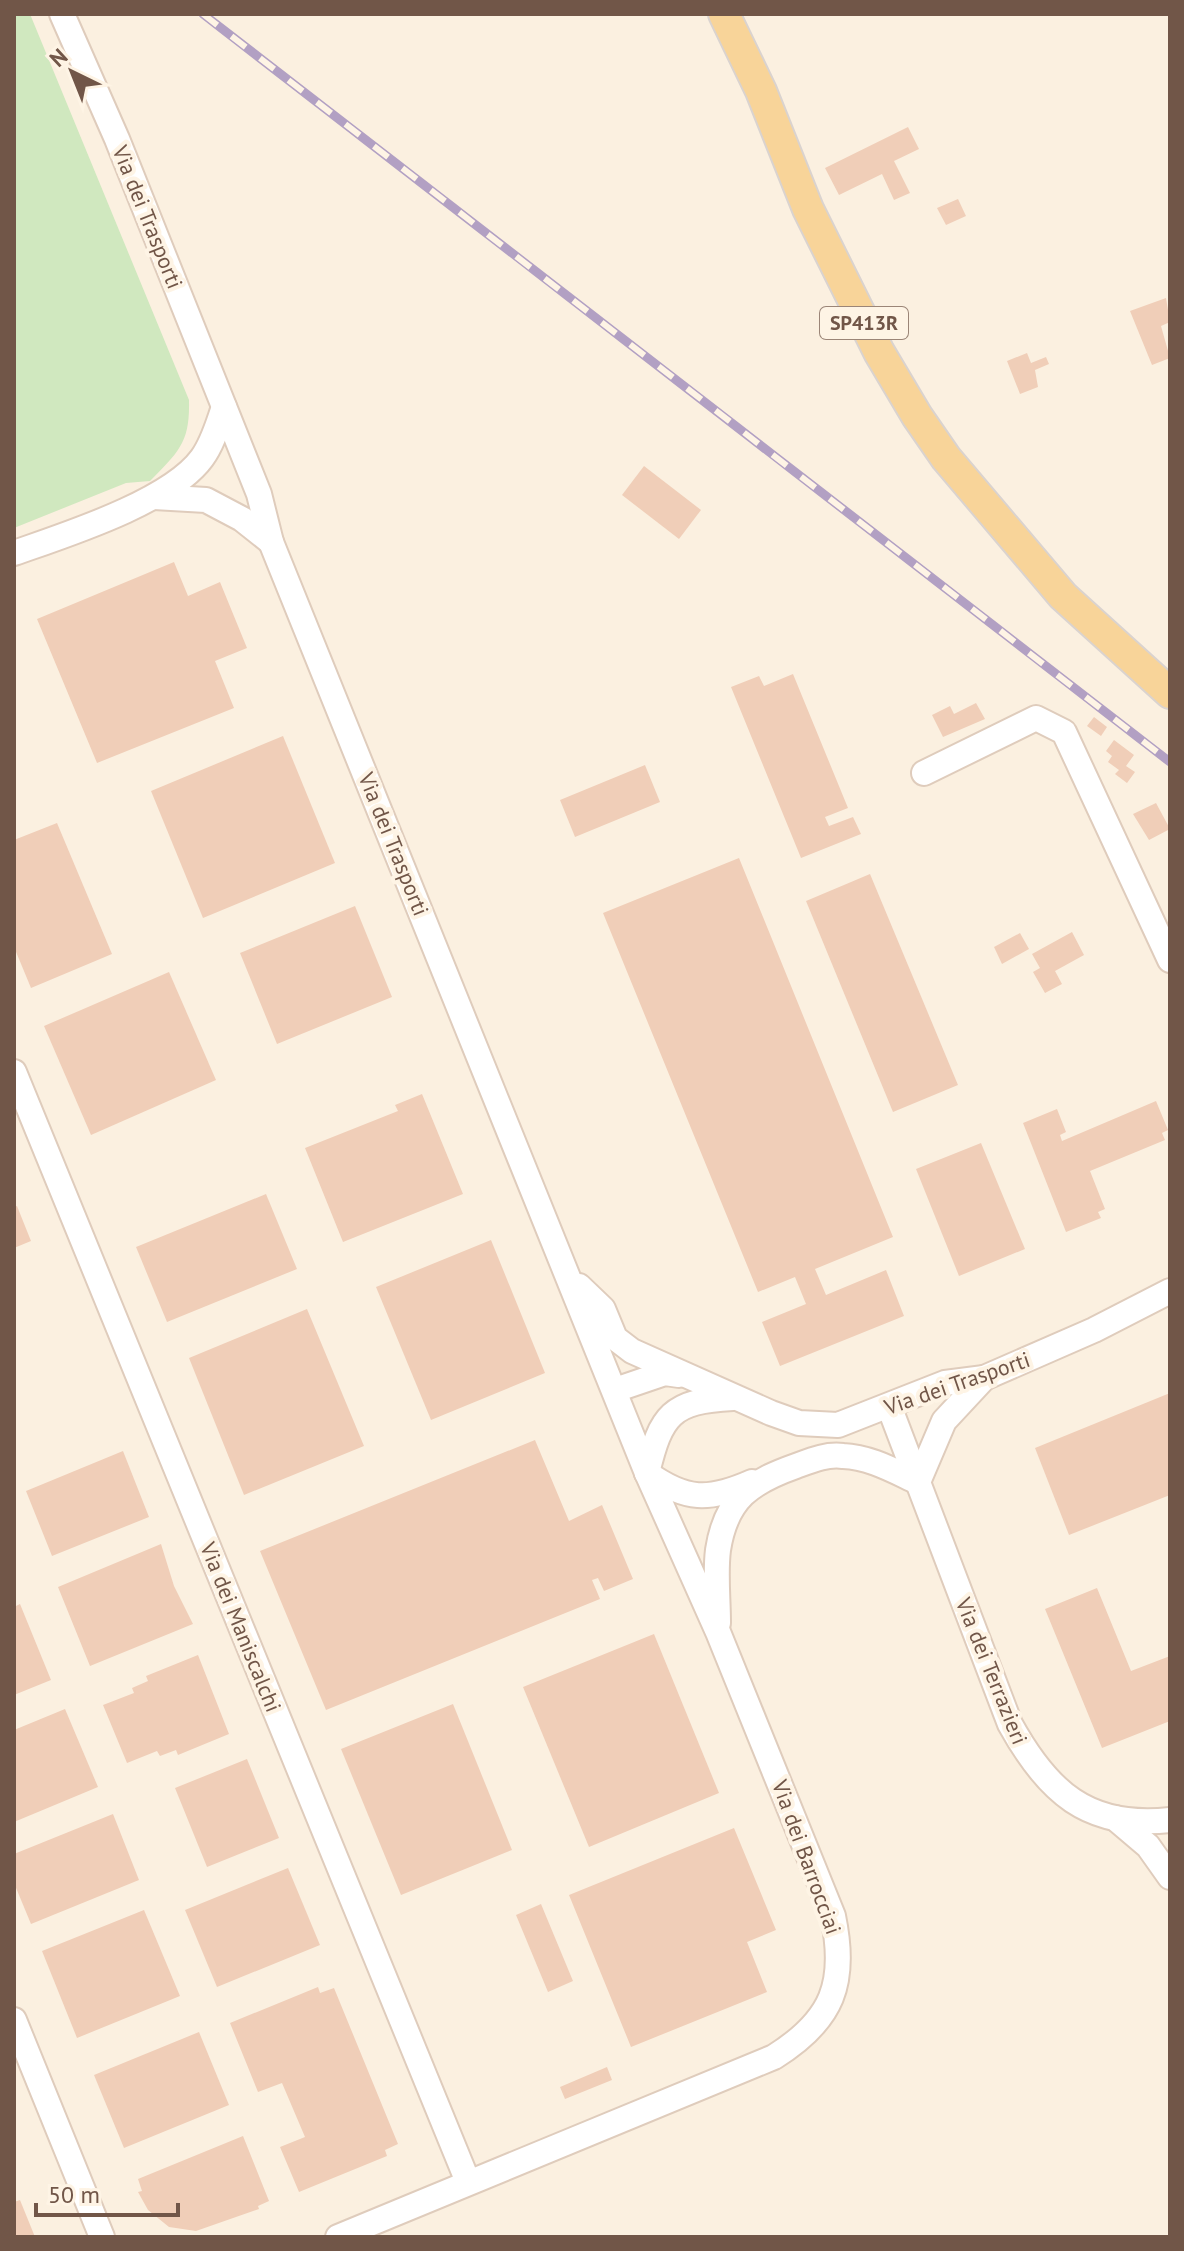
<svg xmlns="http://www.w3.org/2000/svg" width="1184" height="2251" viewBox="0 0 1184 2251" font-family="'PT Sans',sans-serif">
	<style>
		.green { fill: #d0e8bf }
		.building { fill: #f0ceb8 }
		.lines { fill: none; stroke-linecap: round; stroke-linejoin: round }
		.minor-casing { stroke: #dfccbc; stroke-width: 28 }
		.major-casing { stroke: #dad3cf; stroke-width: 34 }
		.minor { stroke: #fff; stroke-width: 24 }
		.major { stroke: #f8d499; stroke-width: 30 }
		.rail-casing { stroke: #b2a0c3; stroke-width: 9 }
		.rail { stroke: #fef4e5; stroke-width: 6; stroke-dasharray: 18; stroke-linecap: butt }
		.labels { text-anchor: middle; stroke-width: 8; stroke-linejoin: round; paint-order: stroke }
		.shield { fill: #fef4e5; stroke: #9b8577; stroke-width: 2 }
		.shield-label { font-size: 20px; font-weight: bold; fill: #715648 }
		.street-label { font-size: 22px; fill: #715648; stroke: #fef4e5 }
	</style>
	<rect width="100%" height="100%" fill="#fbf0e0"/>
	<path class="green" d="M14 14H30L189 400C190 443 179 451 150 481L126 483 14 528Z"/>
	<g class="building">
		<path d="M908 127 919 149 894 161 910 193 894 200 882 174 839 195 825 168Z"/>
		<path d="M958 199 966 216 946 225 937 208Z"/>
		<path d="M1166 298 1170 322 1161 326 1170 358 1152 365 1130 311Z"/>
		<path d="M1027 353 1031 363 1046 357 1049 364 1035 370 1038 387 1020 394 1007 361Z"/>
		<path d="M644 466 701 510 679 539 622 495Z"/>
		<path d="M174 562 188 596 220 582 247 648 215 661 234 708 97 763 37 619Z"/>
		<path d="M793 674 848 808 825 817 829 826 853 817 861 834 801 858 731 687 759 676 764 686Z"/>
		<path d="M976 703 985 719 943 737 932 715 950 706 954 714Z"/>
		<path d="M1094 717 1107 727 1101 736 1087 726Z"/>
		<path d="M283 736 335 863 203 918 151 791Z"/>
		<path d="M1114 740 1134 755 1126 766 1135 772 1127 783 1115 774 1119 770 1108 762 1112 756 1106 751Z"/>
		<path d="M645 765 660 802 575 837 560 800Z"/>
		<path d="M1156 803 1170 829 1149 840 1133 814Z"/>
		<path d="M57 823 112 954 31 988 14 947V840Z"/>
		<path d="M739 858 893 1237 815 1269 826 1295 886 1270 904 1316 780 1366 762 1322 806 1304 795 1277 758 1292 603 913Z"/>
		<path d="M870 874 958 1085 893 1112 806 901Z"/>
		<path d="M355 906 392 997 277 1044 240 953Z"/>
		<path d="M1072 932 1084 955 1055 971 1062 984 1045 993 1033 972 1040 968 1032 954Z"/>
		<path d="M1020 933 1029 949 1002 964 994 947Z"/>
		<path d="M169 972 216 1080 91 1135 44 1026Z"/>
		<path d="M422 1094 463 1194 343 1242 305 1148 398 1111 395 1105Z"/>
		<path d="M1156 1101 1168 1130 1162 1133 1165 1140 1090 1171 1105 1209 1098 1212 1101 1218 1066 1232 1023 1123 1057 1109 1066 1132 1060 1135 1062 1141Z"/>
		<path d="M981 1143 1025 1249 959 1276 916 1169Z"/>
		<path d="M266 1194 297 1269 167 1322 136 1247Z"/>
		<path d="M17 1206 31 1241 14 1248V1207Z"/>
		<path d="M491 1240 545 1373 431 1420 376 1287Z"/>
		<path d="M307 1309 364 1446 244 1495 189 1358Z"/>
		<path d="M1170 1393V1495L1069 1535 1035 1448Z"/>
		<path d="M535 1440 569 1521 602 1505 633 1579 604 1591 598 1578 592 1580 600 1599 326 1710 260 1551Z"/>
		<path d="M123 1451 149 1517 52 1556 26 1491Z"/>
		<path d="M161 1544 174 1586 193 1624 90 1666 58 1587Z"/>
		<path d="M1097 1588 1131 1671 1170 1656V1721L1102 1748 1045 1609Z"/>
		<path d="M20 1604 51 1680 14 1695V1607Z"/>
		<path d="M654 1634 719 1793 589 1847 523 1687Z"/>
		<path d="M198 1655 229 1734 178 1755 176 1750 160 1756 157 1751 127 1763 103 1705 134 1693 132 1688 148 1681 146 1676Z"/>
		<path d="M453 1704 512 1850 401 1895 341 1749Z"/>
		<path d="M65 1709 98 1787 14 1822V1730Z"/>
		<path d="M247 1759 279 1838 207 1867 175 1788Z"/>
		<path d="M113 1814 139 1880 31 1924 14 1883V1854Z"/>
		<path d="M734 1828 776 1930 747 1942 767 1992 631 2047 569 1895Z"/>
		<path d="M288 1868 320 1945 217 1987 185 1910Z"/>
		<path d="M541 1904 573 1981 548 1992 516 1915Z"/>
		<path d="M144 1910 180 1996 77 2038 42 1951Z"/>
		<path d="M318 1987 320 1993 334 1988 398 2144 385 2150 387 2156 299 2192 280 2147 305 2137 282 2083 258 2092 230 2023Z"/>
		<path d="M199 2032 229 2105 124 2148 94 2075Z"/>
		<path d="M607 2067 612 2080 565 2099 560 2087Z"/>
		<path d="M243 2136 269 2201 258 2206 259 2209 196 2231 169 2227 148 2210 138 2192 142 2191 138 2179Z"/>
		<path d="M20 2200 35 2237H14V2202Z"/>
	</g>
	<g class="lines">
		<g class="minor-casing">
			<g id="minor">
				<path d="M62 14 117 139 259 494 271 542 647 1473 718 1632 833 1916C847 1983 833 2020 774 2057L338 2237"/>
				<path d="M154 497 206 500 242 519 271 542"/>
				<path d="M14 553C65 535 170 502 202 458 213 443 218 424 224 407"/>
				<path d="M924 773 1036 718 1064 732 1170 960"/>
				<path d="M14 1072 468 2182"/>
				<path d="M579 1286 603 1309 615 1338 632 1351 771 1413 799 1423 838 1425 945 1383 984 1378 1094 1330 1170 1291"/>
				<path d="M615 1390 665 1373 679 1375"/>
				<path d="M889 1406 1010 1724C1047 1791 1087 1829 1170 1820"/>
				<path d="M647 1473C661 1415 671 1401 733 1398"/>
				<path d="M647 1473C686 1501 709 1501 752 1482"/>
				<path d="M918 1482 944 1421 984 1378"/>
				<path d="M718 1623C718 1599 715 1573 718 1550 726 1498 751 1482 796 1466 812 1460 826 1454 843 1456 870 1457 894 1471 918 1482"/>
				<path d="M1115 1818 1148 1846 1170 1877"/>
				<path d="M14 2020 102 2237"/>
			</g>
		</g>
		<g class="major-casing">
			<path id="major" d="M724 14 761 91 808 209 879 352 917 416 946 458 1063 596 1170 693"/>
		</g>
		<use href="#minor" class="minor"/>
		<use href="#major" class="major"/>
		<g class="rail-casing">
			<path id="rail" d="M203 14 1170 762"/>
		</g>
		<use href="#rail" class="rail"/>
	</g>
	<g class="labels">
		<rect class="shield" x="820" y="307" width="88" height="32" rx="6"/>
		<g class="shield-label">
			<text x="864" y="330">SP413R</text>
		</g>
		<g class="street-label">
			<text transform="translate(148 217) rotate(68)" y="8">Via dei Trasporti</text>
			<text transform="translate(394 844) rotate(68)" y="8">Via dei Trasporti</text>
			<text transform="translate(957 1383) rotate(-19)" y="8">Via dei Trasporti</text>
			<text transform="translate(241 1627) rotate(68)" y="8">Via dei Maniscalchi</text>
			<text transform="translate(992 1671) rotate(68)" y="8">Via dei Terrazieri</text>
			<text transform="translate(807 1857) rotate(70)" y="8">Via dei Barrocciai</text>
		</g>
	</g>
	<rect width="1184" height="2251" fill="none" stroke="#715648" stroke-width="32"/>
	<g transform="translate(72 72) rotate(317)" stroke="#fef4e5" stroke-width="6" paint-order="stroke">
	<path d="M0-6L14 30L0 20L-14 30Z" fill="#715648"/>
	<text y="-12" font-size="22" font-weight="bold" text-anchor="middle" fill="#715648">N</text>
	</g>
	<path d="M36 2203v12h142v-12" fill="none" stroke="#715648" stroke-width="4"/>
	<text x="48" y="2203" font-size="24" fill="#715648" stroke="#fef4e5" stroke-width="6" paint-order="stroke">50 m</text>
</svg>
